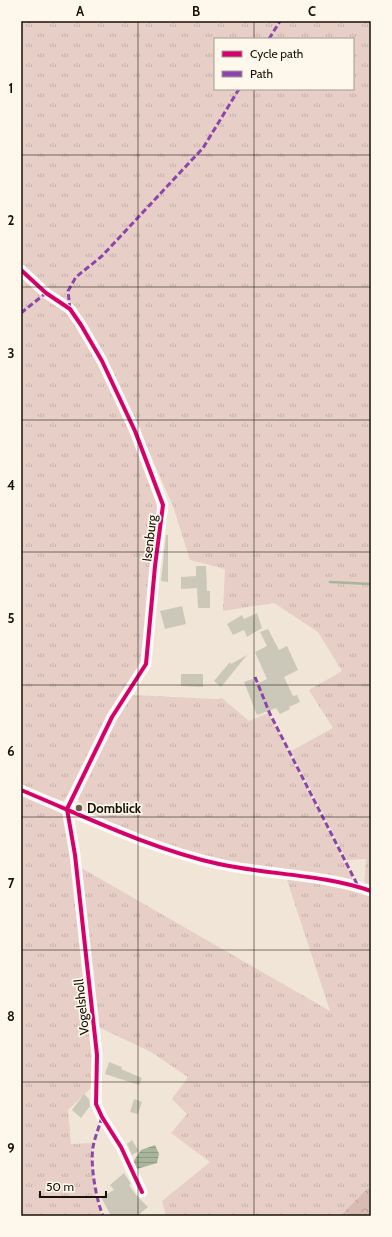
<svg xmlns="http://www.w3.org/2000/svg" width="392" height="1237" viewBox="0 0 392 1237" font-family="Cabin,sans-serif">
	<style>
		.grass { fill: url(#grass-tufts); fill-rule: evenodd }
		.forest { fill: url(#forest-crowns) }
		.water { fill: url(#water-rules) }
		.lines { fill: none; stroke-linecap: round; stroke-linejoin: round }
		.stream { stroke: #a8b59b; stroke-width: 2.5 }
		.building { fill: #ccc8b9 }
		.street { stroke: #fdfbf9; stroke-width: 11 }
		.quiet { stroke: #8e44ad; stroke-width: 3; stroke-dasharray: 6 3; stroke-linecap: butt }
		.cycleway-casing { stroke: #fef7eb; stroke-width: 6 }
		.cycleway { stroke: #d6006c; stroke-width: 4 }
		.grid { fill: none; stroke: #181207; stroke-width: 1; stroke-opacity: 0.55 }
		.poi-dot { fill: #645c4f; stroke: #fef7eb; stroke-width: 1.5 }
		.labels { text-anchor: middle; stroke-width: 3.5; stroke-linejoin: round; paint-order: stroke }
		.street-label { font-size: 13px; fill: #181207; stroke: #fef7eb }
		.poi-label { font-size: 13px; font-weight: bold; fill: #181207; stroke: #fef7eb; text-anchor: start }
		.neatline { fill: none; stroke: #181207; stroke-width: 1.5 }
		.grid-label { font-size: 13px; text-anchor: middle; font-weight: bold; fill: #181207 }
	</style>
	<defs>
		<pattern id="grass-tufts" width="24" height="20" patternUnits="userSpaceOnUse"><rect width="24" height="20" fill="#e7cfc8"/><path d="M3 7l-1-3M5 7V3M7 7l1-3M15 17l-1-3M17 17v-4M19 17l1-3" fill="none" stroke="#c5b1aa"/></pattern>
		<pattern id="forest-crowns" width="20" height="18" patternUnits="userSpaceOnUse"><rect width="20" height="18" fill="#d8bcb4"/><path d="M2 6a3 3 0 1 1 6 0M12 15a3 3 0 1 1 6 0" fill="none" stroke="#b9a199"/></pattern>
		<pattern id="water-rules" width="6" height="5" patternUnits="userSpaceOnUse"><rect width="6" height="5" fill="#a8b59b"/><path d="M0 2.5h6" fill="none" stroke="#909b84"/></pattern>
	</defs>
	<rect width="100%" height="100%" fill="#f0e5d6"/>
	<g class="grass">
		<path d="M21 21H371V889L364 887 366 859 347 860 291 751 333 728 309 690 342 671 318 632 274 603 223 611 225 569 190 560 173 506 139 429 105 360 47 289 21 268ZM215 39H353V89H215Z"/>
		<path d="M21 270 46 293 27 308 44 296 66 312 77 326 98 364 131 433 154 486 157 507 150 565 142 660 68 797 63 801 21 789Z"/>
		<path d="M131 695 216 699 222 698 249 721 268 713 355 884 221 861 168 846 85 813 78 799 114 720Z"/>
		<path d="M21 793 64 813 73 857 95 1084 68 1110 71 1144 93 1143C89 1164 94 1197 102 1216H21Z"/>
		<path d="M78 866 330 1011 286 877 371 894V1187L367 1189 340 1216H166L162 1201 210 1162 171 1133 187 1114 172 1099 188 1077 151 1052 94 1025Z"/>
	</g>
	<path class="forest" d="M371 1187V1216H340L367 1189Z"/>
	<path class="water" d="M155 1145 159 1154 157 1163 137 1169 133 1162 141 1150Z"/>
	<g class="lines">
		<path class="stream" d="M330 582 371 584"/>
	</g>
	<g class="building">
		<path d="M166 535H168V582L161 581Z"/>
		<path d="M196 566H206L207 591H210V608H198L197 588 181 589V577L196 576Z"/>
		<path d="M182 606 186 624 165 629 160 611Z"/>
		<path d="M257 613 262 628 247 637 244 630 233 635 227 624 242 615 244 619Z"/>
		<path d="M268 629 279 650 287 646 298 670 284 677 293 696 297 695 300 702 289 707 290 709 280 714 276 708 257 715 244 682 253 679 255 685 267 679 255 652 267 646 260 632Z"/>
		<path d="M247 655 221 687 214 681 230 662 231 664Z"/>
		<path d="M181 674H203V687L181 686Z"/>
		<path d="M109 1062 122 1067 121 1069 142 1078 139 1085 105 1074Z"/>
		<path d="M84 1094 89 1099 90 1106 81 1118 72 1110Z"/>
		<path d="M134 1099 142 1102 138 1114 130 1112Z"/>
		<path d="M132 1140 139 1151 132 1155 127 1144Z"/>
		<path d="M124 1173 131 1184 129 1185 136 1195 148 1207 137 1216H111L101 1197 114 1190 110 1185Z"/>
	</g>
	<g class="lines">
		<g class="street">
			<path d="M21 270 46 293 70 309 81 325 102 361 135 431 163 505 155 566 146 664 112 717 67 809"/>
			<path d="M21 790C86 817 151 849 219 864 269 875 322 874 371 891"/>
			<path d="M67 809 75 855 97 1055 96 1104 102 1117 121 1147 142 1192"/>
		</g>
		<g class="quiet">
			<path d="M269 39 280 21"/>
			<path d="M70 309 68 291 76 277 102 256 203 148 239 89"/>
			<path d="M21 313 46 293"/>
			<path d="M255 677 270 714 358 886"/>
			<path d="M102 1117C99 1127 95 1137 93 1147 90 1165 96 1199 103 1216"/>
		</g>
		<g class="cycleway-casing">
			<g id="cycleway">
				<path d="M21 270 46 293 70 309 81 325 102 361 135 431 163 505 155 566 146 664 112 717 67 809"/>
				<path d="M21 790C86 817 151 849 219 864 269 875 322 874 371 891"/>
				<path d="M67 809 75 855 97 1055 96 1104 102 1117 121 1147 142 1192"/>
			</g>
		</g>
		<use href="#cycleway" class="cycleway"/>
	</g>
	<path class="grid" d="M138 21V1216M254 21V39M254 89V1216M21 155H371M21 287H371M21 420H371M21 552H371M21 685H371M21 817H371M21 950H371M21 1082H371"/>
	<circle class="poi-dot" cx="79" cy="808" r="4"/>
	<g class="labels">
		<g class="street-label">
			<text transform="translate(149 538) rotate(-83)" y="5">Isenburg</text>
			<text transform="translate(81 1007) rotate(-96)" y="5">Vogelsholl</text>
		</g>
		<g class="poi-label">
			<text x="87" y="813">Domblick</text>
		</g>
	</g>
	<rect width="392" height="1237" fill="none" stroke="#fef7eb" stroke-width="44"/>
	<rect x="214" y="38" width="140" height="52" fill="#fef7eb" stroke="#a29b90"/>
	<rect x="222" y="51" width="20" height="6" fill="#d6006c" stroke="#a29b90"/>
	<text x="250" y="58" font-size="12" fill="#181207">Cycle path</text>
	<rect x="222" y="71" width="20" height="6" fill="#8e44ad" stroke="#a29b90"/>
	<text x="250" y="78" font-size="12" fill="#181207">Path</text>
	<path d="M40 1191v6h66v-6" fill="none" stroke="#181207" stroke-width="2"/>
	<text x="46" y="1191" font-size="12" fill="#181207" stroke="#fef7eb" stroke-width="3" paint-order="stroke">50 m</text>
	<rect x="22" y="22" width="348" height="1193" class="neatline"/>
	<g class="grid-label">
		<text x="80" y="16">A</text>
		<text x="196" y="16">B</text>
		<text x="312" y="16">C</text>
		<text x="11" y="93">1</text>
		<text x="11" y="225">2</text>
		<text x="11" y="358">3</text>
		<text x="11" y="490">4</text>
		<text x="11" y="623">5</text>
		<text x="11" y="756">6</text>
		<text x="11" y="888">7</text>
		<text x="11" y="1021">8</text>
		<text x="11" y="1153">9</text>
	</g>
</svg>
